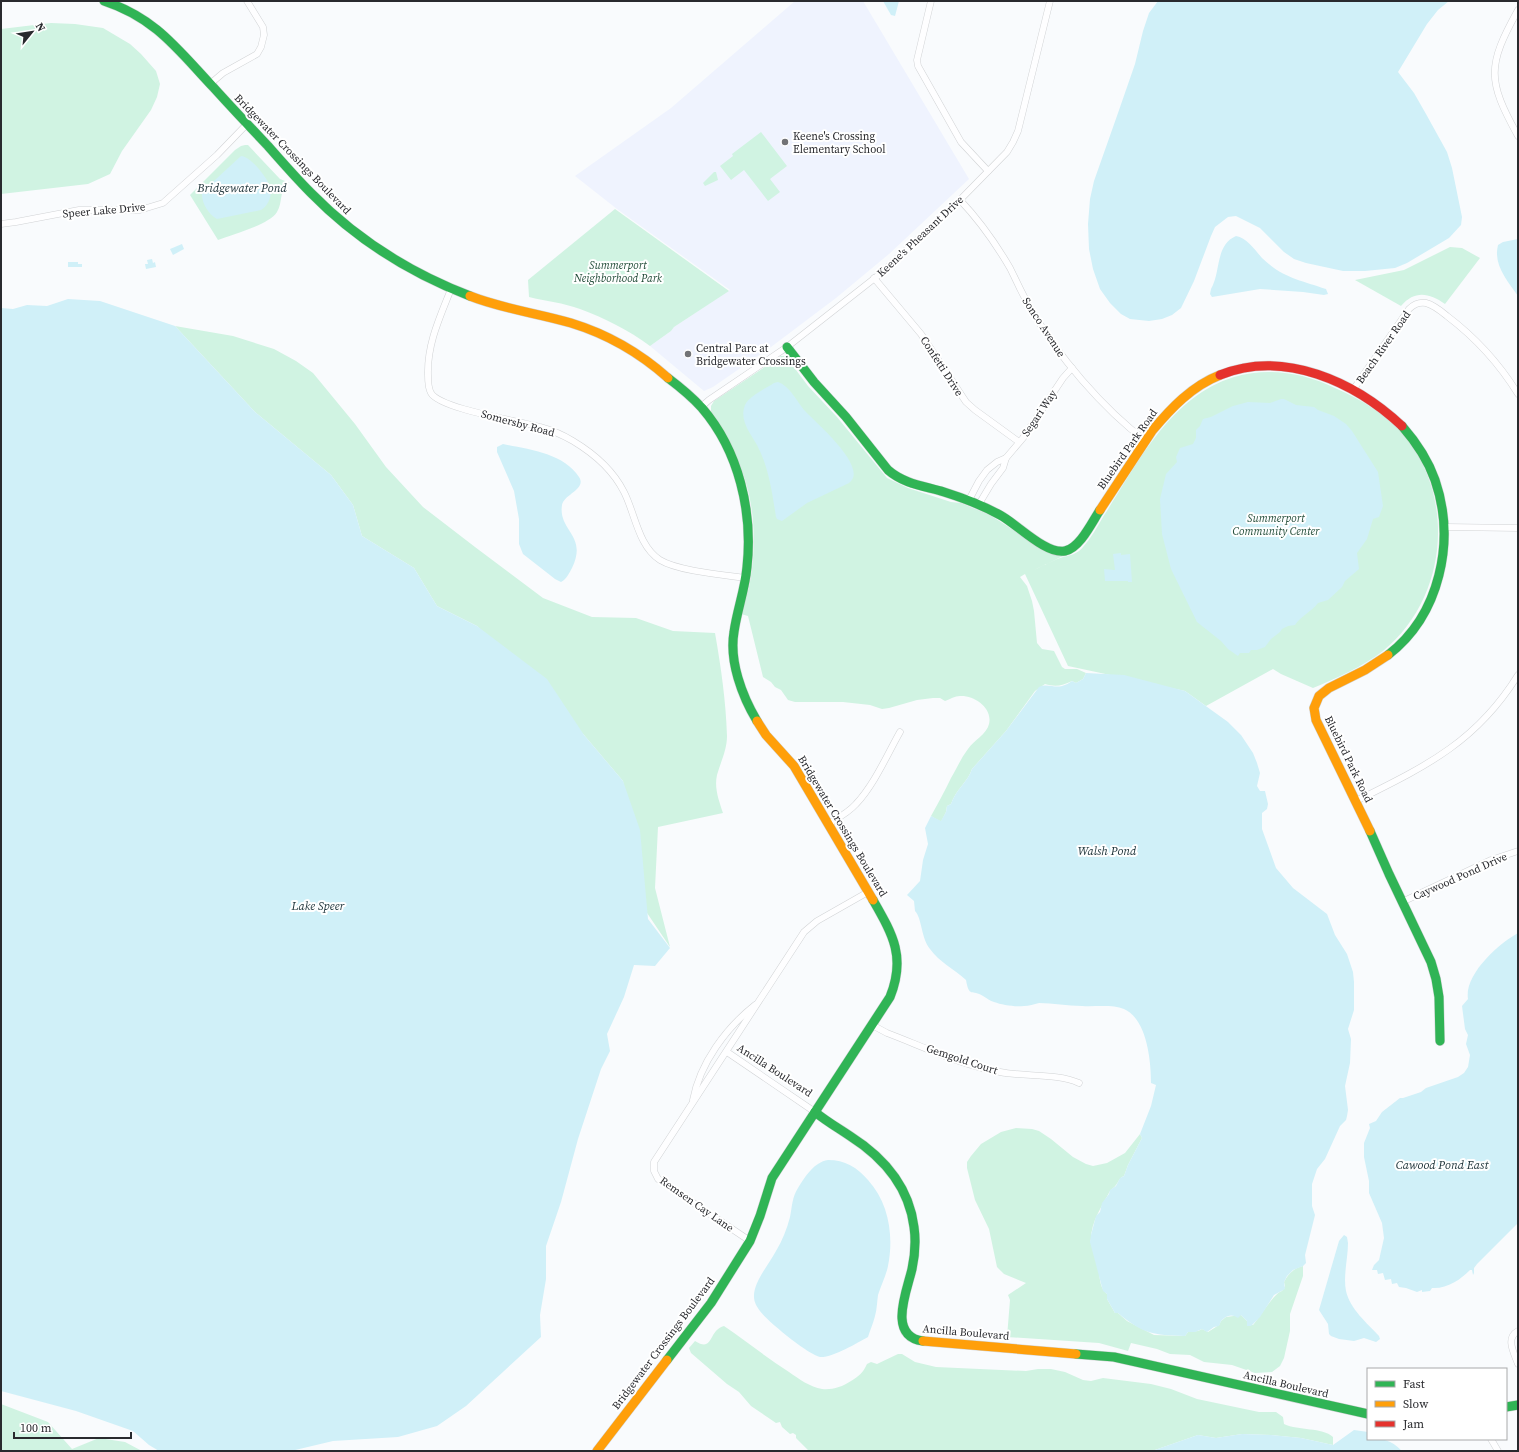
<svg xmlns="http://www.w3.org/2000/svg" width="1519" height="1452" font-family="'Source Serif 4',serif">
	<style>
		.built { fill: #eff3fe }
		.green { fill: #d0f3e2 }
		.water { fill: #d0f0f8 }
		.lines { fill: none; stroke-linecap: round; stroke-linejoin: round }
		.street-casing { stroke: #d1d3d5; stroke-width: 7 }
		.fast-casing { stroke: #d1d3d5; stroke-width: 10 }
		.slow-casing { stroke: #d1d3d5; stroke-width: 10 }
		.jam-casing { stroke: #d1d3d5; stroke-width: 10 }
		.street { stroke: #fefeff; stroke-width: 6 }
		.fast { stroke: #30b455; stroke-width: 9 }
		.slow { stroke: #ff9f0a; stroke-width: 9 }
		.jam { stroke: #e5322d; stroke-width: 9 }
		.poi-dot { fill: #727376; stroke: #fff; stroke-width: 1.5 }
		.labels { text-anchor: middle; stroke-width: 4; stroke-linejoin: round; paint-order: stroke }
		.poi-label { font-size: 11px; fill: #292a2e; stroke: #fff; text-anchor: start }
		.street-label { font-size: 11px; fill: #292a2e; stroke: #fff }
		.park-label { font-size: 11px; font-style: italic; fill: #204b37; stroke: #fff }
		.water-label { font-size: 12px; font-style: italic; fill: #1c3238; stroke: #fff }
	</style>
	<rect width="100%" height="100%" fill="#f9fbfd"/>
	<path class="built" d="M795,1H863L969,179L889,254L836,298L771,347L713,387L704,391L650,346L671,331L674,327L730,290L617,209L575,176L671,108Z"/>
	<g class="green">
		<path d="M51,23L75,24L103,28L130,44L141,54L156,71L160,84L157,97L151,110L122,151L110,174L88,184L1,194V29Z"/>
		<path d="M761,132L787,166L770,179L780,192L768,201L744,170L731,180L720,166L733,156L732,154Z"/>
		<path d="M245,145H248L280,179L290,183H288C279,191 283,202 277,212C269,225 233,234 218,240L190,195L235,150L241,146Z"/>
		<path d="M714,172H716L718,180L705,186L703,183Z"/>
		<path d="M615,209L729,291L674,327L671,331L650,346C629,330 604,318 580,309C564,303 545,301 529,297L528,280Z"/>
		<path d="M1450,247L1462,248L1480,258L1445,304C1429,293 1415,290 1401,306L1355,280L1404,270Z"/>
		<path d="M175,326L233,336L274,349L296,361L313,373L355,424L386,467L423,507L475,547L543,598L592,617L636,618L673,631L715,633C721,667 726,702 727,736C727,750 721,761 717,775C714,788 719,801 723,813L658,827L655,888L670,947L643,907L623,781L584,735L477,626L437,606L414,568L362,536L353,505L331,475L255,412Z"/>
		<path d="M781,356H787L790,358L793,366L808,386L837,417L887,478L908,488L951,502L961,503L990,515L1049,553L1063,556L1034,570C1043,566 1053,560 1063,557C1069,556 1079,553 1083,547C1091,538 1097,527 1103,517C1137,465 1169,397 1234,377C1268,367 1304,373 1335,388C1363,400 1390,417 1409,441C1456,506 1445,600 1383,651C1364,666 1335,679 1313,688L1281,674L1273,669L1206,706L1185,691L1068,666L1025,574L1020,577L1027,586L1032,601L1034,611L1037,643L1042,649L1054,651L1062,667L1065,669H1077L1086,673L1083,679L1076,683L1072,681C1062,686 1055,687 1045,684L1035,691L1006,731L972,769C968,782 956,789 951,804L947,806L946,812L941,822L931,816C938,803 945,791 951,778C957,768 961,758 968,749C974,740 987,734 989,724C993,708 974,695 960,696C955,696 950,699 945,701L940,698H933L917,700L889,708L882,709L870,705L843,702H795L788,700L781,690L775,687L771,682L763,677L748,616L741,614C744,604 748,593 750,582C757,543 755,498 738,462C730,445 720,429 711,413V406L714,401Z"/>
		<path d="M1016,1128L1032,1129L1039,1131L1051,1139L1073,1157L1086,1164L1093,1166L1107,1163L1125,1153L1140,1134L1142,1138L1128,1165L1124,1176C1119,1178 1119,1181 1116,1185C1114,1188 1111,1189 1110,1191C1102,1206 1091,1222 1091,1239C1090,1242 1092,1245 1093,1248C1094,1256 1097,1264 1099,1272C1100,1280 1100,1288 1107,1294V1299L1115,1313H1118L1127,1321L1154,1335L1185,1336L1188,1332L1198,1331L1202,1329L1208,1332L1219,1325L1221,1321L1226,1317L1241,1315L1247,1321V1324L1253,1325C1260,1317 1274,1293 1282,1291L1285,1286L1284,1282C1288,1274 1294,1268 1303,1266V1276L1290,1314V1331L1284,1358L1280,1366L1272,1372L1255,1373L1232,1365L1204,1362L1190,1355L1170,1354L1157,1349L1131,1343L1128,1351L1099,1343L1007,1337L1010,1300L1008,1295L1026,1283L1004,1274L997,1267L989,1229L975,1200L967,1168V1162L971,1156L981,1144L1001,1132Z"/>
		<path d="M724,1326C746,1341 767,1358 789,1372C799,1379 810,1387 822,1389C832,1390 842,1387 851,1381C859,1376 863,1373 867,1364L871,1362L877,1364L898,1354H902L915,1362L936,1367L1026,1371L1038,1369H1051L1065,1372L1083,1380L1091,1381L1103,1378L1151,1384L1171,1389L1197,1399L1259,1412H1276L1283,1417L1284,1424C1299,1431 1322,1427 1333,1437V1445L1301,1438L1271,1435L1242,1434L1216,1438L1198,1435L1152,1451H809L796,1438V1435L793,1433L790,1434L782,1427L780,1422L776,1423L751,1406L739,1392L727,1384L691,1353L689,1348L695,1341C714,1353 708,1330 724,1326Z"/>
		<path d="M1,1404L48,1422L72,1449L99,1438L125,1442L142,1451H1Z"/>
	</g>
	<g class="water">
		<path d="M883,1H899L895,16L891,15Z"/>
		<path d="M1158,1H1449L1438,10L1427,24L1398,72L1414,93L1426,114L1447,152L1452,168L1462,217L1461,225L1449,238L1407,263L1395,268L1365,271H1343L1306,263L1294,259L1284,252L1260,228L1236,216L1228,217L1215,227L1211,236L1194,281L1181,308L1172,315L1162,319L1149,321L1130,319L1121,314L1110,303L1100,289L1093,269L1089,249L1088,224L1090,199L1094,181L1118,113L1135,64L1143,31L1149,13Z"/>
		<path d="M241,156C251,156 271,182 271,191C271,198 267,207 261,210L217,219C208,214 201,202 202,192Z"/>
		<path d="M1236,236C1247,238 1255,250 1262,258C1283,278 1300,280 1326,289L1328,294L1324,295L1303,292L1260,289L1212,297L1210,294L1211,289C1221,272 1215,245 1236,236Z"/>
		<path d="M1518,239V296C1507,280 1493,265 1498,245L1503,242Z"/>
		<path d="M182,244L184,249L173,255L170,249Z"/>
		<path d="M152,259L153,263L155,262L156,267L146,269L145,264H148L147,260Z"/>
		<path d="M68,262H78V264H82V267H68Z"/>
		<path d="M68,299L100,301L175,326L255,412L331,475L353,505L362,536L414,568L437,606L477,626L547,679L584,735L623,781L640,830L648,919L670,948L655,966L634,965L624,997L607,1034L610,1051L601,1069L578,1139L561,1202L546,1246V1279L540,1315L541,1337L466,1406L437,1426L398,1437L333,1441L291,1451H159L149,1445L133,1431L76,1411L1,1391V308L13,309L27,305L47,306Z"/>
		<path d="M778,382C790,386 797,402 805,411C815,422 870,468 849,483L807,503L782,521L777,519L776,517C772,492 769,468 757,445C750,433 739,420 745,405C750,395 765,389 774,383Z"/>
		<path d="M1281,399H1284L1296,405L1314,407L1318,410L1334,416L1346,424L1352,431L1378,472L1383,506L1379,517L1373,519L1367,539L1357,553L1359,569L1345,581L1342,587L1328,600L1318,603C1311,612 1301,616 1295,625L1288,626L1282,629L1280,632L1271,639L1265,647L1257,650H1251L1249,653H1240L1238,656L1228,649L1221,641L1197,622L1171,569L1162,534L1160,499L1166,474L1177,462L1176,457L1180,448L1193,444L1196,438V430L1200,426L1203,419L1211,417L1233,406L1248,402L1270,403Z"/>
		<path d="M503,444C527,449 564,453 579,477C587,489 564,494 562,505C558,531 588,535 572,568C569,573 567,579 561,582L555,579L523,554L519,544V519L514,491L497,452V447Z"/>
		<path d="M1121,553V555L1130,554L1132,582H1128V581H1105L1104,569L1115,570L1113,554Z"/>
		<path d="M1086,673L1124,675L1185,691L1228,722L1241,735L1253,753L1257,763L1260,773L1257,786L1260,791H1265L1268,804L1267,809L1262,813V829L1276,868L1293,888L1327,914L1335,935L1347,954L1353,972L1354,982V1010L1348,1029L1351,1039L1350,1063L1345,1086L1348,1110L1347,1116L1346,1120L1340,1126L1325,1159L1317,1169L1312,1184V1206L1315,1215L1305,1255L1306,1263L1303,1266L1293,1270L1287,1276L1284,1282L1285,1289L1274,1295L1260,1317L1251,1326H1247V1321L1241,1315L1238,1318C1231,1313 1226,1316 1221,1321L1219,1326L1214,1327L1207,1332L1202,1329L1195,1332H1188L1185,1336C1153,1335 1143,1334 1118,1313H1115L1107,1299V1294L1103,1291L1090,1242L1091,1235L1096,1216L1100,1212L1102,1203L1109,1194L1110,1190L1116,1186L1120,1178L1124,1176L1128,1165L1142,1138L1140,1134L1151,1106L1156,1085L1151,1083C1151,1061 1147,1019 1124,1009C1112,1004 1095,1007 1082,1006C1067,1006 1053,1003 1039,1003C1034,1004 1029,1006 1024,1006C1015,1007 1002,1005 994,1002C990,1001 987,998 983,996C972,989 969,998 966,980C954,969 939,962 930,949C921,938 922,918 915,911L914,901L907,895L920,881L923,860L928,844L925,828L931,816L941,821L946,812L947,806L951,804C956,789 968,782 972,769L1006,731L1039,687C1047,683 1054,688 1062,686C1066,685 1069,683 1072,681L1076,683L1083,679Z"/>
		<path d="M1518,933V1223L1477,1264L1474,1268V1273L1473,1275L1472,1270H1470C1460,1280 1447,1289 1432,1288L1430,1291L1422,1292V1290L1417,1292L1406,1288L1399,1287L1397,1283L1392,1284L1391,1279L1385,1280L1383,1273L1378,1274L1377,1270H1372L1374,1265L1379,1260L1384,1238L1382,1223L1369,1193V1181L1364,1157V1143L1370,1128L1369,1124L1376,1121L1382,1112L1400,1098H1403L1421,1092L1426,1088L1458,1077L1464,1073L1468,1067L1470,1055L1466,1044L1468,1035L1465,1029L1462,1006L1468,999C1464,975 1498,944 1518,933Z"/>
		<path d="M828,1160C845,1160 857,1167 868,1180C889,1203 894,1236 888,1266C886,1276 881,1285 878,1295C877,1302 877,1309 875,1316C873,1324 870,1330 868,1337C857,1343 832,1358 820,1357C809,1355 767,1321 760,1311C757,1307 754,1302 754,1297C753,1283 769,1264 776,1251C782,1241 787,1229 790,1217C792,1207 792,1197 798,1188C805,1177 814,1162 828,1160Z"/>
		<path d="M1344,1235L1347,1237L1348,1243C1348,1258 1343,1276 1346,1291C1350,1309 1367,1323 1379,1336L1380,1339L1376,1342L1364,1338L1354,1341L1339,1339L1331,1336L1329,1334L1328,1324L1319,1310L1339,1241Z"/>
		<path d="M1354,1430L1368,1432V1439C1384,1439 1390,1439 1402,1451H1152L1198,1435L1216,1438L1242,1434L1271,1435L1301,1438L1333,1445Z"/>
	</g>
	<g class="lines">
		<g class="street-casing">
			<g id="street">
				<path d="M931,1L917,60L918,66L961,142L988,171"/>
				<path d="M1518,10C1487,66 1487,80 1518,136"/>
				<path d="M210,84L223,73L257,54L261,47L264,35L263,27L247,1"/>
				<path d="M960,200C980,221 996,244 1010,268C1017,282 1023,296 1031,309C1057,355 1103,409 1146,441"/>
				<path d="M1,224L16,222L79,210H140L163,203L217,155L247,124"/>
				<path d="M874,278L921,334L966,402L975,410L1019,442"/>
				<path d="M451,289C440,317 427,344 428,375C428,381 428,388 431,393C440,409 520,421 540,427C551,430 563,435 573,441C593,453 613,470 624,492C635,513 638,546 660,560C678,571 724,575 746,578"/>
				<path d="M1353,390L1409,309C1414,304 1420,302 1426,303C1434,305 1441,311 1447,316C1476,338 1499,363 1518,394"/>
				<path d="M701,407L709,400L787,347L880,274L953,207L1007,152L1013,142L1018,131L1050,1"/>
				<path d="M969,500L979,481L987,470L997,462L1006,458L1023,438L1063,378L1072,368"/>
				<path d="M979,504L991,484L1003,468L1006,458"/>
				<path d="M1446,527L1518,528"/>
				<path d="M1356,801C1424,767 1476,743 1518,675"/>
				<path d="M828,824C838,818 848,813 856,804C874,785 887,755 900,732"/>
				<path d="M1402,902L1491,860L1518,851"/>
				<path d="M872,1025L887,1033C924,1047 961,1065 1000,1072C1024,1077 1057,1073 1079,1083"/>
				<path d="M727,1052L815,1112"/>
				<path d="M693,1100C700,1063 726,1028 755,1005"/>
				<path d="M750,1241L658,1179L654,1171V1162L804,932L817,921L868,892"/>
				<path d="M1518,1331C1505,1338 1514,1353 1518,1364"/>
				<path d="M1491,1439L1498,1451"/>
			</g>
		</g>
		<g class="fast-casing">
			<g id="fast">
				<path d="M104,1C156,18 178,50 214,88C232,108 250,127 268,146C282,162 296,178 311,193C356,239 410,273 470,296"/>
				<path d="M787,347L814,382L846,417L888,470C904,484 924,486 944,492C963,498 982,505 1000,515C1017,524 1046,555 1065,551C1080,548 1092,522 1100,510"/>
				<path d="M668,378C680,387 692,397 702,408C739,451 753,512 747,567C745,590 737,610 734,632C729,661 742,696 757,721"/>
				<path d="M1388,655C1440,615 1456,541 1435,480C1428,460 1416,442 1402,426"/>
				<path d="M1370,831L1389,874L1431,962L1436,979L1439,997L1440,1041"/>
				<path d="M815,1112C826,1121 838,1128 850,1136C883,1157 909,1187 914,1227C916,1241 915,1255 912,1269C907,1291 887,1336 923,1341"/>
				<path d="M1076,1354L1114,1357L1368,1414"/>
				<path d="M667,1360L711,1303L750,1241L760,1216L772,1178L890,997C906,957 893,935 873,900"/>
				<path d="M1506,1407L1518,1405"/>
			</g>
		</g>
		<g class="slow-casing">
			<g id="slow">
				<path d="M470,296C503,309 537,313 571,323C607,334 640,353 668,378"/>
				<path d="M1100,510L1152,431C1171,408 1192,386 1220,375"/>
				<path d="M757,721L766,735L794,766L873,900"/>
				<path d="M1370,831L1316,720L1314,708L1319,696L1329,688L1365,670L1388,655"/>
				<path d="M923,1341L1076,1354"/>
				<path d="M597,1451L667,1360"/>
			</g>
		</g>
		<g class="jam-casing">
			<path id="jam" d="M1220,375C1284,349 1355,382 1402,426"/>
		</g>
		<use href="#street" class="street"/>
		<use href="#fast" class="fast"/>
		<use href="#slow" class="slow"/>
		<use href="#jam" class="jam"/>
	</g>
	<g class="poi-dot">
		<circle cx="785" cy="142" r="4"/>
		<circle cx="688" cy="354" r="4"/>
	</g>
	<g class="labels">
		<g class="poi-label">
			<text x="793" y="140">Keene's Crossing<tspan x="793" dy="13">Elementary School</tspan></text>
			<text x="696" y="352">Central Parc at<tspan x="696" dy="13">Bridgewater Crossings</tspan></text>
		</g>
		<g class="street-label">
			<text transform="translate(293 154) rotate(46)" y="4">Bridgewater Crossings Boulevard</text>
			<text transform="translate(104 210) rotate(-5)" y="4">Speer Lake Drive</text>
			<text transform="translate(920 236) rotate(-43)" y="4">Keene's Pheasant Drive</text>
			<text transform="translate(1044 327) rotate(57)" y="4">Sonco Avenue</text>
			<text transform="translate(1383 347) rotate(-55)" y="4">Beach River Road</text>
			<text transform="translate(942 366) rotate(57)" y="4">Confetti Drive</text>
			<text transform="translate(1039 413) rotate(-56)" y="4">Segari Way</text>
			<text transform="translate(518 423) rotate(15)" y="4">Somersby Road</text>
			<text transform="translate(1127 449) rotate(-55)" y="4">Bluebird Park Road</text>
			<text transform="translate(1349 759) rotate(64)" y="4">Bluebird Park Road</text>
			<text transform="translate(843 826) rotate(59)" y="4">Bridgewater Crossings Boulevard</text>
			<text transform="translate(1460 876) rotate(-24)" y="4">Caywood Pond Drive</text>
			<text transform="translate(962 1059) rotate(18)" y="4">Gemgold Court</text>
			<text transform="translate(775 1070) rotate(33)" y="4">Ancilla Boulevard</text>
			<text transform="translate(697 1204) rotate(35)" y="4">Remsen Cay Lane</text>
			<text transform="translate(966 1332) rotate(5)" y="4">Ancilla Boulevard</text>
			<text transform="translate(663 1343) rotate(-53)" y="4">Bridgewater Crossings Boulevard</text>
			<text transform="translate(1286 1384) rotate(13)" y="4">Ancilla Boulevard</text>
		</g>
		<g class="park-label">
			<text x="618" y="269">Summerport<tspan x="618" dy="13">Neighborhood Park</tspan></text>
			<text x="1276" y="522">Summerport<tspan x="1276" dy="13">Community Center</tspan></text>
		</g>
		<g class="water-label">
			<text x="242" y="192">Bridgewater Pond</text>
			<text x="1107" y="855">Walsh Pond</text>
			<text x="318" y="910">Lake Speer</text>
			<text x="1442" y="1169">Cawood Pond East</text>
		</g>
	</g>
	<rect width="1519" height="1452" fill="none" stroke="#292a2e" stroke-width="4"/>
	<rect x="1367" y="1368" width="140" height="72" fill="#ffffff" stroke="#a9aaab"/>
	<rect x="1375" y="1381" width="20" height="6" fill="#30b455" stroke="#a9aaab"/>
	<text x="1403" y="1388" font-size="12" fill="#292a2e">Fast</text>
	<rect x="1375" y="1401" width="20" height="6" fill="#ff9f0a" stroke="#a9aaab"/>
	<text x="1403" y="1408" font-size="12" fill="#292a2e">Slow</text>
	<rect x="1375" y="1421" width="20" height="6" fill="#e5322d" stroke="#a9aaab"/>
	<text x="1403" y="1428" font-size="12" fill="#292a2e">Jam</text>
	<g transform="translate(32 32) rotate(60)" stroke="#ffffff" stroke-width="3" paint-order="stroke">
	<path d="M0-3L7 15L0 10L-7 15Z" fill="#292a2e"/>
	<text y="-6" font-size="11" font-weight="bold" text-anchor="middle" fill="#292a2e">N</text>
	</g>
	<path d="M14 1432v6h117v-6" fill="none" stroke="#292a2e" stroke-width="2"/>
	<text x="20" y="1432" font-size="12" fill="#292a2e" stroke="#ffffff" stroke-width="3" paint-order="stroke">100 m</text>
</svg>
